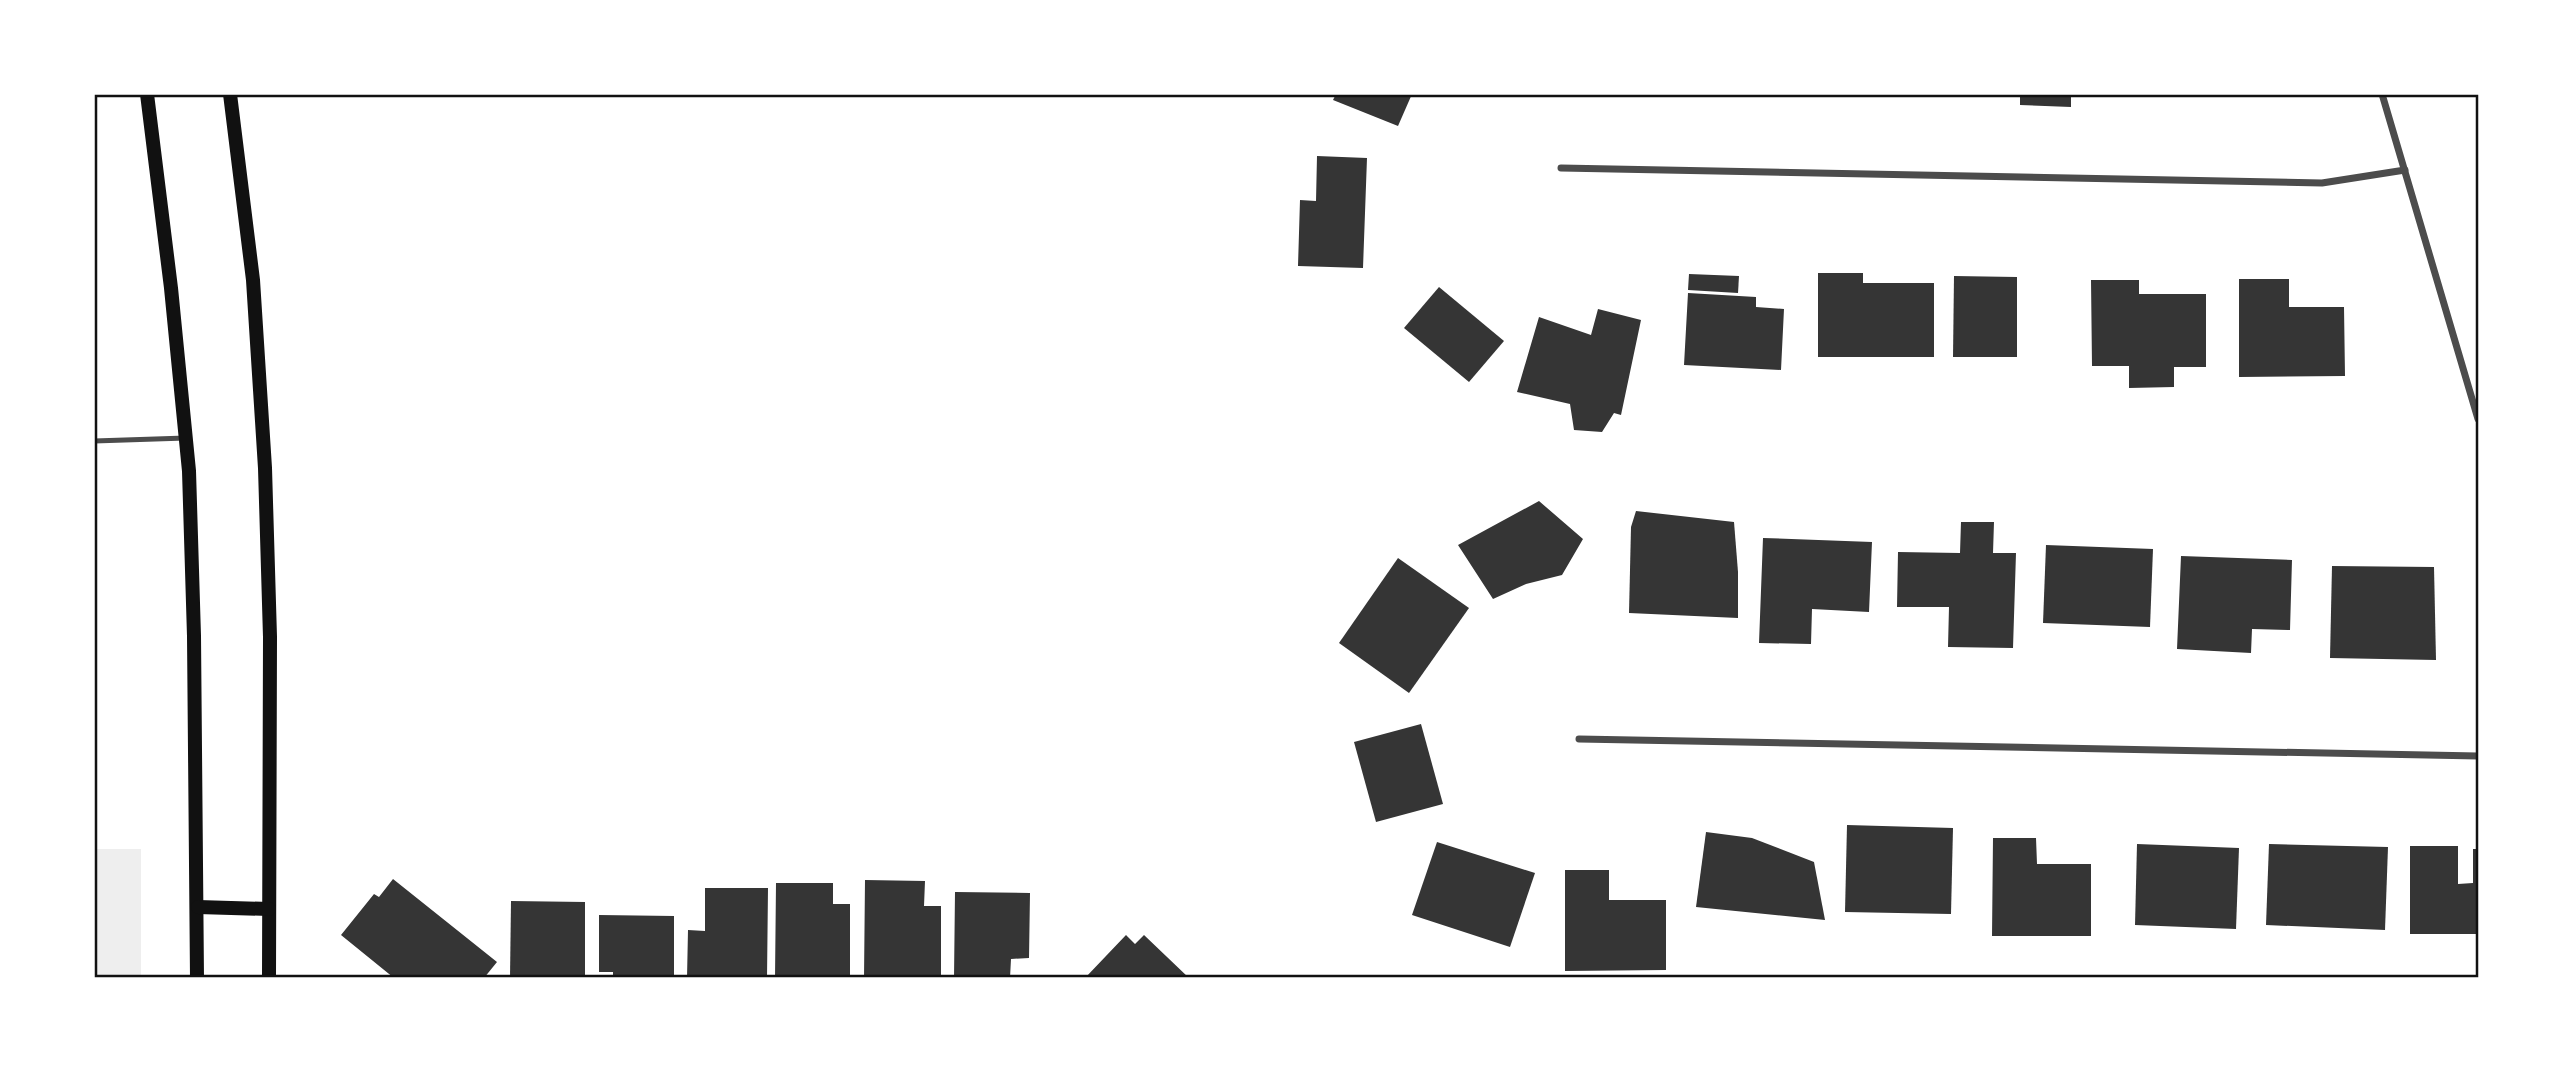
<svg xmlns="http://www.w3.org/2000/svg" width="2573" height="1072" font-family="Ubuntu,sans-serif">
	<style>
		.green { fill: #eee }
		.building { fill: #353535 }
		.lines { fill: none; stroke-linecap: round; stroke-linejoin: round }
		.service { stroke: #4c4c4c; stroke-width: 5 }
		.minor { stroke: #4c4c4c; stroke-width: 7 }
		.secondary { stroke: #111; stroke-width: 14 }
		.neatline { fill: none; stroke: #111; stroke-width: 2.5 }
	</style>
	<rect width="100%" height="100%" fill="#fff"/>
	<rect class="green" x="95" y="849" width="46" height="128"/>
	<g class="building">
		<path d="M1336,94H1412L1398,126L1333,100Z"/>
		<path d="M2020,94H2071V107L2020,105Z"/>
		<path d="M1317,156L1367,158L1363,268L1298,266L1300,200L1316,201Z"/>
		<path d="M1818,273H1863V283H1934V357H1818Z"/>
		<path d="M1689,274L1739,276L1738,293L1688,290Z"/>
		<path d="M1954,276L2017,277V357H1953Z"/>
		<path d="M2239,279H2289V307H2344L2345,376L2239,377Z"/>
		<path d="M2091,280H2139V294H2206V367H2174V387L2129,388V366H2092Z"/>
		<path d="M1439,287L1504,341L1469,382L1404,328Z"/>
		<path d="M1688,293L1756,297V307L1784,309L1781,370L1684,365Z"/>
		<path d="M1598,309L1641,320L1621,415L1614,413L1602,432L1574,430L1570,404L1517,392L1539,317L1591,335Z"/>
		<path d="M1539,501L1583,539L1562,575L1526,584L1493,599L1458,545Z"/>
		<path d="M1636,511L1734,522L1738,572V618L1629,613L1631,527Z"/>
		<path d="M1961,522H1994L1993,553H2016L2013,648L1948,647L1949,607H1897L1898,552L1960,553Z"/>
		<path d="M1763,538L1872,542L1869,612L1812,609L1811,644L1759,643Z"/>
		<path d="M2046,545L2153,549L2150,627L2043,623Z"/>
		<path d="M2181,556L2292,560L2290,630L2252,629L2251,653L2177,649Z"/>
		<path d="M1398,558L1469,608L1409,693L1339,643Z"/>
		<path d="M2332,566L2434,567L2436,660L2330,658Z"/>
		<path d="M1421,724L1443,804L1376,822L1354,742Z"/>
		<path d="M1847,825L1953,828L1951,914L1845,912Z"/>
		<path d="M1706,832L1752,838L1814,862L1825,920L1696,907Z"/>
		<path d="M1993,838H2036L2037,864H2091V936H1992Z"/>
		<path d="M1437,842L1535,873L1510,947L1412,915Z"/>
		<path d="M2137,844L2239,848L2236,929L2135,925Z"/>
		<path d="M2269,844L2388,847L2385,930L2266,925Z"/>
		<path d="M2410,846H2458V884L2473,883V849H2478V934H2410Z"/>
		<path d="M1565,870H1609V900H1666V970L1565,971Z"/>
		<path d="M393,879L497,962L484,978H394L341,935L374,894L379,897Z"/>
		<path d="M865,880L925,881L924,906H941V978H864Z"/>
		<path d="M776,883H833V904H850V978H775Z"/>
		<path d="M705,888H768L767,978H687L688,930L705,931Z"/>
		<path d="M955,892L1030,893L1029,958L1011,959L1010,978H954Z"/>
		<path d="M511,901L585,902V978H510Z"/>
		<path d="M599,915L674,916V978H613V972H599Z"/>
		<path d="M1126,935L1135,944L1144,935L1189,978H1085Z"/>
	</g>
	<g class="lines">
		<path class="service" d="M94,441L186,438"/>
		<g class="minor">
			<path d="M2382,94L2478,419"/>
			<path d="M1561,168L2322,183L2405,170"/>
			<path d="M1579,739L2478,756"/>
		</g>
		<g class="secondary">
			<path d="M147,94L171,288L189,471L194,636L197,978"/>
			<path d="M230,94L253,280L265,468L270,637L269,978"/>
			<path d="M198,907L269,909"/>
		</g>
	</g>
	<rect width="2573" height="1072" fill="none" stroke="#ffffff" stroke-width="192"/>
	<rect x="96" y="96" width="2381" height="880" class="neatline"/>
</svg>
